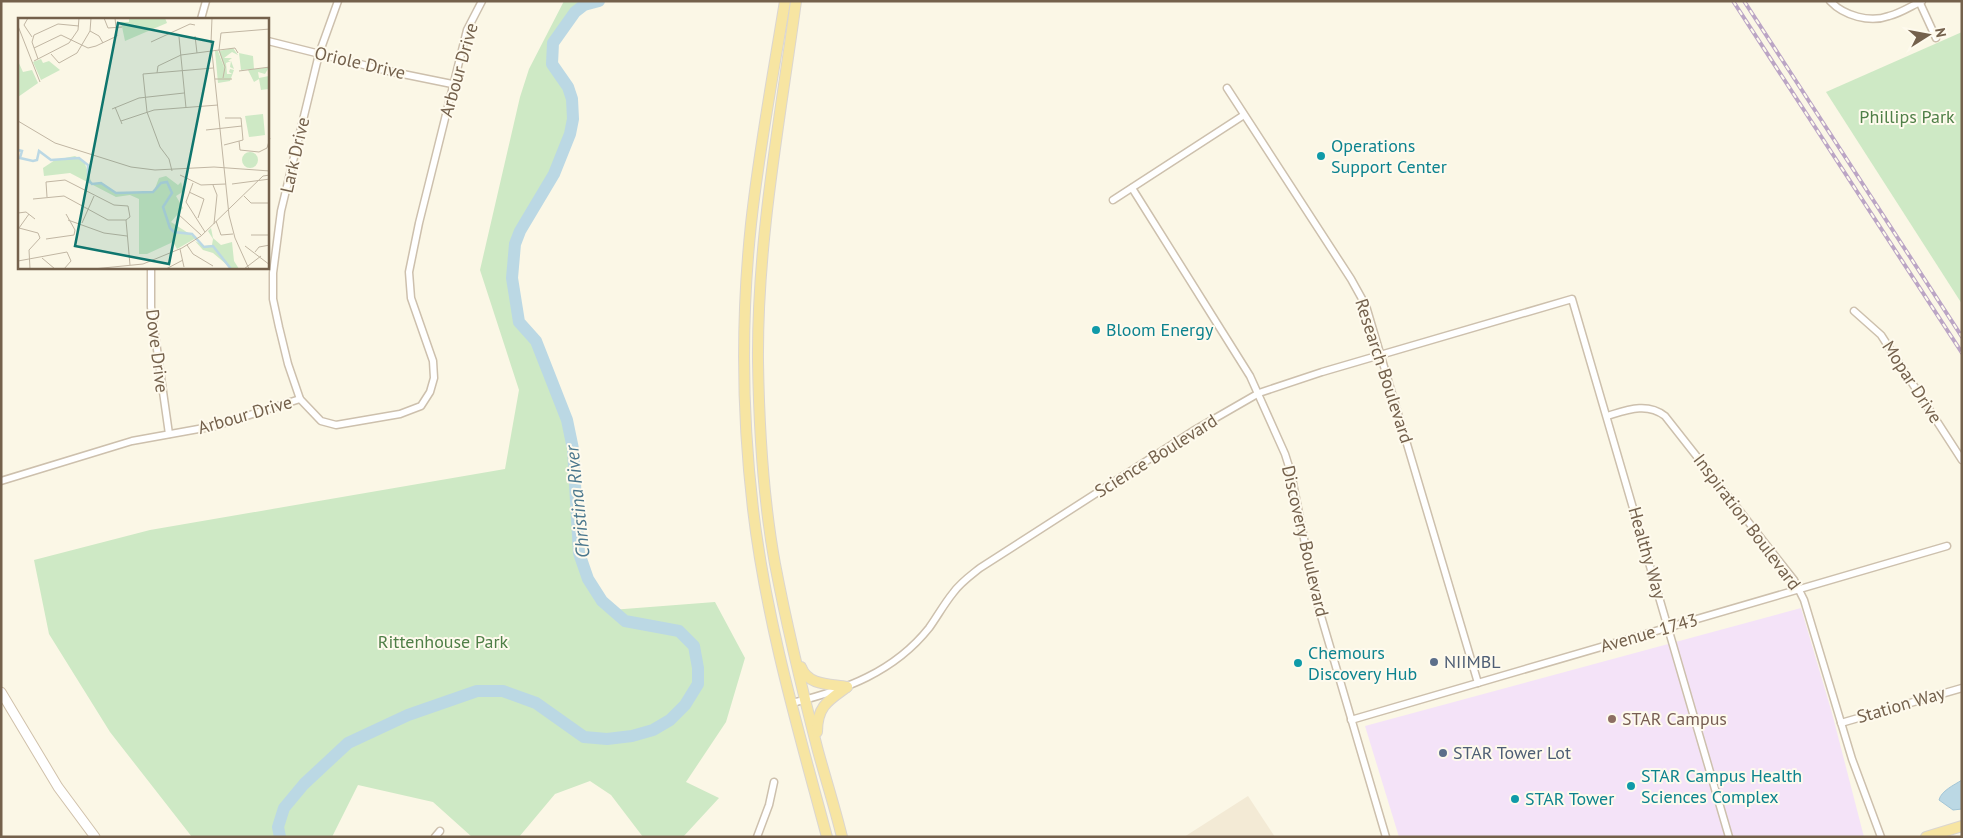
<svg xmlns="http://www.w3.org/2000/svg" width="1963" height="838" font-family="'PT Sans',sans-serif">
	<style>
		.residential { fill: #f3ead5 }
		.education { fill: #f4e3f8 }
		.green { fill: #cee9c5 }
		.water { fill: #bbd8e4; stroke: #a2c5d6 }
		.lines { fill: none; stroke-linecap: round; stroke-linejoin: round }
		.river { stroke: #bbd8e4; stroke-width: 12 }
		.street-casing { stroke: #cdc0ad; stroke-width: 9 }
		.secondary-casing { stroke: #d0c1aa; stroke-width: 11 }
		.primary-casing { stroke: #dbd6d0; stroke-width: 12 }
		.street { stroke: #fff; stroke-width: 6 }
		.secondary { stroke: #fff; stroke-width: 9 }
		.primary { stroke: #f7e5a2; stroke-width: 10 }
		.rail-casing { stroke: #bba5c5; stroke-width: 4 }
		.rail { stroke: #fefaed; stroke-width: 2; stroke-dasharray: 5.5; stroke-linecap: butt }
		.culture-dot { fill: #0f9aa8; stroke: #fefaed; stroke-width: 2 }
		.service-dot { fill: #5c6f8a; stroke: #fefaed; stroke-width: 2 }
		.education-dot { fill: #8d6e63; stroke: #fefaed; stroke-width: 2 }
		.labels { text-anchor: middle; stroke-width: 4; stroke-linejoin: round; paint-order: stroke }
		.street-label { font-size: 18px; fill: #74614c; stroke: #fefaed }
		.park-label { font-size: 18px; fill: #4f7f47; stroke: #fefaed }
		.culture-label { font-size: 18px; fill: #0d838f; stroke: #fefaed; text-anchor: start }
		.service-label { font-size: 18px; fill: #4e5e75; stroke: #fefaed; text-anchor: start }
		.education-label { font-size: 18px; fill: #785e54; stroke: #fefaed; text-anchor: start }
		.water-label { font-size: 19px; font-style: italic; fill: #4a778d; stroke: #fefaed }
		.inset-river { fill: none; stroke: #bbd8e4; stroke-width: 2.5 }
		.inset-road { fill: none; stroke: #c1b6a3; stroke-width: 1 }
		.view { fill: #0f766e; fill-opacity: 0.15; stroke: #0f766e; stroke-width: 2.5 }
		.inset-edge { fill: none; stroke: #74614c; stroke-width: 2.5 }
	</style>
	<rect width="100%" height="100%" fill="#fbf7e6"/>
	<path class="residential" d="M1248,796L1275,837H1184Z"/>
	<path class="education" d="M1801,608L1832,713L1864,837H1399L1365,726Z"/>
	<g class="green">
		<path d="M564,1H599L584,5L575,12L553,43L552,64L568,87L572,99L573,119L570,134L554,174L520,231L515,244L512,268L519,321L536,341L567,420L573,449L579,553L588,579L602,601L611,610L715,602L745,658L726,722L686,782L719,798L683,837H643L611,795L590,781L555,794L519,837H472L433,802L358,785L332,837H192L110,732L49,634L34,560L150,530L505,469L519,390L480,270L520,97L529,69Z"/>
		<path d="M1962,32V304L1826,92Z"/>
	</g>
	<path class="water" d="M1962,780V809L1953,810L1939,800C1941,791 1954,785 1962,780Z"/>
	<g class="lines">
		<path class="river" d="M280,837L278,827L284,808L304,784L348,743L408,715L477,691H503L536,703L584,737L607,739L632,736L653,730L670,720L685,705L698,684V668L694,646L679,631L625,621L602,601L588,579L579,553L573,449L567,420L536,341L519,322L512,278L515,244L520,231L554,174L570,134L573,119L572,99L568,87L552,64L553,43L575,12L584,5L599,1"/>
		<g class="street-casing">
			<g id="street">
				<path d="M338,1L319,54L281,211L273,273V299L279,327L288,364L300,399L321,421L336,425L400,414L421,406L430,392L434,378L433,361L411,298L409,272L419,223L467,30L482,1"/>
				<path d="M1830,1C1844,16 1870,23 1889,16C1901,13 1911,6 1922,1"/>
				<path d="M1919,1L1936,38"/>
				<path d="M201,19L206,1"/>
				<path d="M268,41L388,71L452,84"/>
				<path d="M1227,88L1351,279L1366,306L1478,683"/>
				<path d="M1132,188L1250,376L1285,454L1291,473L1311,574L1321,616L1386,837"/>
				<path d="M1113,200L1244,115"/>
				<path d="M151,268V307L169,434"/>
				<path d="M1854,311L1881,335L1962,460"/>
				<path d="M1607,416C1627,410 1647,402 1665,416L1794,580L1804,600L1852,759L1881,837"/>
				<path d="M1,481L132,441L215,426L300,399"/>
				<path d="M792,703C845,690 894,672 929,628C937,617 944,604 953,593C960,583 970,576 980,568L1193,431L1259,393L1322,372L1572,299L1729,837"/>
				<path d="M1351,720L1947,546"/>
				<path d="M1841,723L1962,688"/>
				<path d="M435,837L440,831"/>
				<path d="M757,837L769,805L774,782"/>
			</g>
		</g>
		<g class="secondary-casing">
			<path id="secondary" d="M1,692L58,787L95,837"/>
		</g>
		<g class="primary-casing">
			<g id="primary">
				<path d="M785,1C773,75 759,150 751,224C741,319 742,415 753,509C766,620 798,729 827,837"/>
				<path d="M796,1C780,120 757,240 758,361C759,428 763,498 775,564C787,627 802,689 818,751C826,780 835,808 842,837"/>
				<path d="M801,667C808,686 831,684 847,687"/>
				<path d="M817,732C817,706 829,700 847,687"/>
				<path d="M1926,837L1962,826"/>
			</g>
		</g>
		<use href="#street" class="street"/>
		<use href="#secondary" class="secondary"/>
		<use href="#primary" class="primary"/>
		<g class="rail-casing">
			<g id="rail">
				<path d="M1733,1L1962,353"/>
				<path d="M1744,1L1962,337"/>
			</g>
		</g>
		<use href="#rail" class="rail"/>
	</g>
	<g class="culture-dot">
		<circle cx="1321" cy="156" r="5"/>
		<circle cx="1096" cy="330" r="5"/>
		<circle cx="1298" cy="663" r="5"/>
		<circle cx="1631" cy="786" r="5"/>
		<circle cx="1515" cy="799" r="5"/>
	</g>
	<g class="service-dot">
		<circle cx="1434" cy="662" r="5"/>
		<circle cx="1443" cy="753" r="5"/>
	</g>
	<circle class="education-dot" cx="1612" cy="719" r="5"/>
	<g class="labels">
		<g class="street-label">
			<text transform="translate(360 63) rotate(13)" y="6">Oriole Drive</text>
			<text transform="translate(459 70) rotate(-74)" y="6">Arbour Drive</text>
			<text transform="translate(295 155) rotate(-77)" y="6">Lark Drive</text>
			<text transform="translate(157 351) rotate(83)" y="6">Dove Drive</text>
			<text transform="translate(1384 371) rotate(72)" y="6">Research Boulevard</text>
			<text transform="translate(1912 382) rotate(57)" y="6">Mopar Drive</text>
			<text transform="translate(245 415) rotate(-16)" y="6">Arbour Drive</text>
			<text transform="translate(1156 456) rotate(-32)" y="6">Science Boulevard</text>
			<text transform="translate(1747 522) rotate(53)" y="6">Inspiration Boulevard</text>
			<text transform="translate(1305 541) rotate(77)" y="6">Discovery Boulevard</text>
			<text transform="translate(1647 553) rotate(74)" y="6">Healthy Way</text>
			<text transform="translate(1649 633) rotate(-16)" y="6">Avenue 1743</text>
			<text transform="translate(1901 705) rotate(-16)" y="6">Station Way</text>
		</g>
		<g class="park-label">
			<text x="1907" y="123">Phillips Park</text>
			<text x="443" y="648">Rittenhouse Park</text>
		</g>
		<g class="culture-label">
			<text x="1331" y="152">Operations<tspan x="1331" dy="21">Support Center</tspan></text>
			<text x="1106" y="336">Bloom Energy</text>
			<text x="1308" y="659">Chemours<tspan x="1308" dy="21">Discovery Hub</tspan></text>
			<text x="1641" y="782">STAR Campus Health<tspan x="1641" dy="21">Sciences Complex</tspan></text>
			<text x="1525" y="805">STAR Tower</text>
		</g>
		<g class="service-label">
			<text x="1444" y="668">NIIMBL</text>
			<text x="1453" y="759">STAR Tower Lot</text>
		</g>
		<g class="education-label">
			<text x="1622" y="725">STAR Campus</text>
		</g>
		<g class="water-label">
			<text transform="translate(577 502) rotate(-96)" y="7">Christina River</text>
		</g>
	</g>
	<g transform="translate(18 18)">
		<rect width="251" height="251" fill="#fbf7e6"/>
		<path d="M111,0H147L149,5L107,23L103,4H111ZM215,30L220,37L214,34L206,40H214L210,43H213L216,51L212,49L213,43L208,45L209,56H214L211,54L212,51L216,52L212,63L200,65L197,33H200L207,52L201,33ZM221,35L235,38L236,51L223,52ZM23,41L25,45L31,43L42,52L23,62L15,44ZM0,43L5,54L14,52L20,65L0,79ZM251,49L247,56L240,54L241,60L251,58V71L243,72L241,61L236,64L230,52ZM245,96L247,117L231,119L227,98ZM224 142a8 8 0 1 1 16 0a8 8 0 1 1-16 0ZM57,138L66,143L74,166L83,165L99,176L136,173L141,160L148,158L160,167L163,164L166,173L158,178L165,190L153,204L178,220L159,231L155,224L129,236H121V181L112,177L98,179L52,155L26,158L25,150L37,142ZM193,210L195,220L203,227L214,224L216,243L221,251H214L195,235L185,232L177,223L186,228L194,227L195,221L190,213Z" fill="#cee9c5"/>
		<path class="inset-river" d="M0,132L4,133L2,140L15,143L19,142L21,133L33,142L61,140L70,147V162L74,166L83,165L98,175L135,174L143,165L149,164L154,175L145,189L152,210L156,214L174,216L186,229L195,228L213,251"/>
		<path class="inset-road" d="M10,0L6,7L14,19M86,0L90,10L104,9M194,0L193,25L211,197L217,220L231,251M0,8L22,64M72,13L81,18L85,25M177,18L179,35M161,19L168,90M133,24L172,6L177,7M16,30L43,17L70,30L78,28L99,18L97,0M33,36L41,45L59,35L72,13L73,0M20,41L14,24L16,17L40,6L61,8M16,43L51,25L60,12L61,0M221,53L252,49M139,55L140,48L163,37L201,32L203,15L252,11M205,60L207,49L201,32L217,30L220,35M197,61H214M97,89L104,106M94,91L121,80L166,75M0,103L37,125L113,149L137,152L196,149L252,153M103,103L136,92L200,87M188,112L224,108M221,123L222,132L241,134L249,130L252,120M206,127L225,122L223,100H207M154,153L151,141L142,129L129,94L125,56L195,50M162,157L183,167L208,166M175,165L168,184L187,214M214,166L252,161M195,167L199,177L196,206M171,174L186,181L180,200M226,178L233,185H252M29,179L28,164L47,162L96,187L110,188L112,199L108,202L112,247M15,181L46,178L90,202H108M0,195L8,194L17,201M11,196L1,210L20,215L22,220L11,232L12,251M160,196L183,217M50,202L86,215L109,218M198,203L203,217L215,216M64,205L76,178M233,217H252M28,221L56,217L57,212L48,196M169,227L175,236L195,248M227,228L252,247M162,231L166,249M237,234L241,229L252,227M24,240L37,251M0,243L49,234L53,243L46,251M75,251L125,246L164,230L183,218L245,158L252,157M148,251L165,242M226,251L243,238"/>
		<path class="view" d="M100,5L195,24L151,246L57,228Z"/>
		<rect width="251" height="251" class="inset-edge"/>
	</g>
	<rect width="1963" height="838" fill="none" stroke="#74614c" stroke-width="5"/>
	<g transform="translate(1928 35) rotate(79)" stroke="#fefaed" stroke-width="4" paint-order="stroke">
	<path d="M0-4L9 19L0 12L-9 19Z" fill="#74614c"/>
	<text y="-8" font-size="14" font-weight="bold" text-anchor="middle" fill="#74614c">N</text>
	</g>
</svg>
